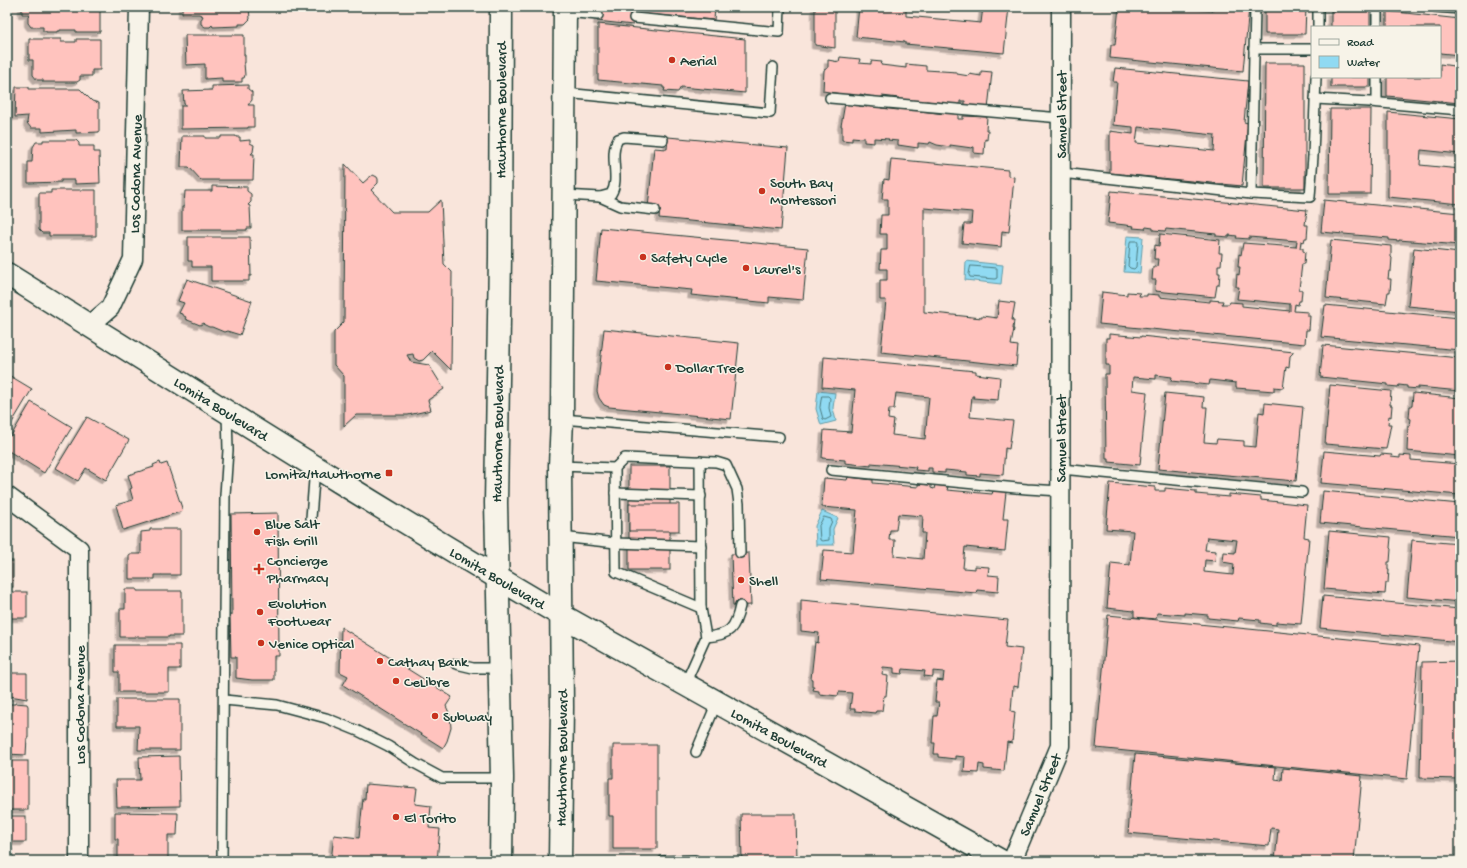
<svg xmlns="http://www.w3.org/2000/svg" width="1467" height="868" font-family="'Gochi Hand',sans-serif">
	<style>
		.water { fill: #90daf2; stroke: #639ba6 }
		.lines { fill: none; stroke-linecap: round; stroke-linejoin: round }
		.shore { stroke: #4c7c80; stroke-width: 1 }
		.building { fill: #ffc3be; stroke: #1f3d34; fill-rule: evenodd; filter: url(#shadow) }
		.service-casing { stroke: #1f3d34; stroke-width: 12 }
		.minor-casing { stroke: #1f3d34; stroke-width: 21 }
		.secondary-casing { stroke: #1f3d34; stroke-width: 25 }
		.primary-casing { stroke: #1f3d34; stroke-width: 25 }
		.service { stroke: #f7f3e8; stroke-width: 9 }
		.minor { stroke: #f7f3e8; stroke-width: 18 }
		.secondary { stroke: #f7f3e8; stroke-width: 22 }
		.primary { stroke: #f7f3e8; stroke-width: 22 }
		.poi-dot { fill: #c8321e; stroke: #f7f3e8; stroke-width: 1.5 }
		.labels { text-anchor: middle; stroke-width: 3; stroke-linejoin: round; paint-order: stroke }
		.poi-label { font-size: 15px; fill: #1f3d34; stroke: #f7f3e8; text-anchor: start }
		.street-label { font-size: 15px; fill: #1f3d34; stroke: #f7f3e8 }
	</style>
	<defs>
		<filter id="shadow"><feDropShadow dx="-3.5" dy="3.5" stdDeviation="0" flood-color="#0004"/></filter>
	</defs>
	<rect width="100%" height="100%" fill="#f9e5db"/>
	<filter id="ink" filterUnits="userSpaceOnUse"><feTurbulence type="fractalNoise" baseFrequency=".025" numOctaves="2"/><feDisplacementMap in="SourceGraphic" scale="8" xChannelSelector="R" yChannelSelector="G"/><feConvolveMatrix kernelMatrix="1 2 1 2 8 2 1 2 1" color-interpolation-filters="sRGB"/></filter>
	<g filter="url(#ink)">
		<g class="water">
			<path d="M1127,236L1143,237L1140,273L1124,272Z"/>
			<path d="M966,261L1003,265L1001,284L965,280Z"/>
			<path d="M818,391L835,393L833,408L836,421L821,425L816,409Z"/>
			<path d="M822,511L838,518L833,529L834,545H816L815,526Z"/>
		</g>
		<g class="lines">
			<g class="shore">
				<path d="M1132,241H1137L1138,243L1136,267L1134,269L1130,268L1128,266L1130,242Z"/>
				<path d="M971,266L997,268V278L995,279L970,277L969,275Z"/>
				<path d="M822,396H828L830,398L829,408L831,417L825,420L823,419L820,408Z"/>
				<path d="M824,517L831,519L832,521L829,528V540L822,541L820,540L819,526Z"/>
			</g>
		</g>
		<g class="building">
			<path d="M22,7H100V32H76V30H60V31H57V32H46V31H43V27H31L28,23V16L30,14H22Z"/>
			<path d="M182,7H249L250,19L245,24H239V26L213,27L212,25L210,27H205L201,24V20L203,16L199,14H182Z"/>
			<path d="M599,7H720V9L715,8L714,20L635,13L633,25L597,21Z"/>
			<path d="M815,7H835V48L815,45Z"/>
			<path d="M859,7H906V16L981,23L983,7H1009L1004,53L905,44V42L856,37Z"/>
			<path d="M1119,7H1173L1213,11V7H1249L1243,71L1110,58L1111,45H1115Z"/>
			<path d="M1265,7H1306L1305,34H1265Z"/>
			<rect x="1331" y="11" width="39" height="16"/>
			<path d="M1387,11L1460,19V55L1440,53V27H1387Z"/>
			<path d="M598,24L745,39V93L681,87L678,92L664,91L665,88H663V86L598,80Z"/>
			<path d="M7,31H8L9,100H7Z"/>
			<path d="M185,35H244V55H245V63H244L245,75L244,78H242V82H222V78L205,79V64L186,65Z"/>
			<path d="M29,39H61V42H76V39H100V70H92V76H80V80L77,82H43V80H37L33,75V60H29Z"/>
			<path d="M840,57L860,59L859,63L871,64V61L882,62L881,65L906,68V64L926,66V70L957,72V74L969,76V74L981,76V71L992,72L988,109L965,105V101H960V106L945,105V103L926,101V103L899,100V98L882,96V99L860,94V97L823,91L824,70L828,68V60L839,62Z"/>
			<path d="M1265,63H1305V188H1264Z"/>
			<path d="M1440,64L1460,67V103L1387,96V77H1440Z"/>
			<path d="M1115,68L1248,81L1244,122L1248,123L1242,186L1110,173V131L1133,134V127L1113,125L1117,82H1113ZM1138,127L1215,135L1214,151L1136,143Z"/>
			<rect x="1331" y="77" width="39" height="10"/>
			<path d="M248,85V89L252,92V100L248,105H254V127H248V128L181,129V106H185V104H184L183,91L212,90V86Z"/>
			<path d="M16,87H29V89H80L92,101L99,103V132L76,133V130L42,132V128H31L27,123L28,116L15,117Z"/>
			<path d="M845,103L859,105V106L867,107V105L881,106V108L898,110V108L944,114L945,113L958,114V119H963V116L987,117L986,130H988L987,140L985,139L984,154L974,153V147H973L972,148L950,145V147L937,145L930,142L929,144L918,143V148L898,145V141L888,140L889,139L874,138V143L864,142V137L863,138L852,137V141L842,140V126H841Z"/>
			<path d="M1330,109H1371L1370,194H1329Z"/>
			<path d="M1388,112L1460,119V154L1421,150L1420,165L1460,169V204L1388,197Z"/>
			<rect x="7" y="115" width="3" height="74"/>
			<path d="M182,136H205V138H221V136H236V137H240V141L250,140V143L254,145L253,152L251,154H254L253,180H201L189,167H181Z"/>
			<path d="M668,137L788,148L781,230L659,218L660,209L648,208L654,148L667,149Z"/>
			<path d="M43,140H76L79,143V146H94V152H99L100,183L75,184V180H61V182L28,183V162H32L33,147L36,142H43Z"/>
			<path d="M891,159L1008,170V176L1014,177L1009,232L1002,231L1001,247L962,243L964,224H971L972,212L924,208V312L982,318V316L997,318L999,301L1015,303L1012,320H1014L1013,329H1014L1011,345L1018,346L1016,366L881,352L886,300H880V280H887V269H880L881,250H887V234H880L881,215H888V199H882L884,179L889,180Z"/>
			<path d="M345,164L363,183L371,176L373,175L377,177L378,179V183L371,190L392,212H428L441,200L444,264L452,272L451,370L432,351L423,360L419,361L414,358L413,354L407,355L411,362L429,365L444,389L428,400L431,410L408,415H356L344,426V376L334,365V332L344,322Z"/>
			<path d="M212,186L247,187V191L251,194V202L248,205L250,206L251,228H247V230H182V207H184L185,191H212Z"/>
			<path d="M51,190H96V236H49V233H42L39,230V193H51Z"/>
			<path d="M1111,191L1307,210L1305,225H1308L1307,238H1305L1304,242L1301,241L1300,248H1303V251L1305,252L1304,264H1302L1299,289L1302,290L1301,301H1299L1298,305L1295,304L1294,311L1308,312V316H1310L1309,330H1306L1305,344L1099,324L1102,292L1127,295V292L1140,293L1139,296H1147V294L1159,295V297L1210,302V300L1223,301L1222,304H1229L1230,302L1242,303V306L1290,311V304L1237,299L1239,287H1236L1237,274L1239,275L1240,267H1238L1239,254L1241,255L1243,243L1296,247L1297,241L1249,237V239L1236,238L1237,236L1229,235V237L1216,236V234L1166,229L1165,231L1153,230V228L1146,227L1145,229L1133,228L1134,226L1108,223Z"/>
			<path d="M1324,200L1460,213V245L1399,240V241L1389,240V238L1321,232Z"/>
			<path d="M601,228L808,248L803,300L769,297V303L691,295L692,290L596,281Z"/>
			<path d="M1160,234L1220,240L1219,253H1222L1221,265H1218V273H1220L1219,285H1217L1215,297L1155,291L1156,280H1152L1153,267H1157L1158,259H1154L1155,245L1159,246Z"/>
			<path d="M188,237H250L251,276H249V281H211V267H192V261H188Z"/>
			<path d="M1331,240L1391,246V257L1392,258L1391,271H1389L1388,279H1391L1390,292H1388L1386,304L1326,298Z"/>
			<path d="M1414,248L1460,253V311L1408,306Z"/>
			<path d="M187,279L252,301L240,335L227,331L224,332L212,327H209L203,324L204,323L200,325L185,319L186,317L182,315V314L179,313L184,303L178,301Z"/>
			<path d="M1325,305L1460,318V350L1321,337Z"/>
			<path d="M604,329L739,343L731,419L609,407L604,405L599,398L597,391Z"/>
			<path d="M1109,334L1141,337V336L1294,352L1290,356L1289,368L1286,367L1283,388L1274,387V391L1236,388V383L1210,380L1209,385L1171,381L1172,377L1156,375V379L1133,377L1132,390L1147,392L1140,465L1109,462V459H1106L1105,374H1109V365H1106V338H1109Z"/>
			<path d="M1323,345L1460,358V391L1418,387V389L1407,388V386L1399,385L1398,387L1388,386V384L1320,377Z"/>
			<path d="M824,357L976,371V374L1000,377L998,400L973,398L974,396H972L970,417L1013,421L1009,449L1005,448L1003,475L980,473V476L967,475V472L945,470V473L932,472V468H928V471L915,470L916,467L871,463V466L845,463V460L822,458L824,430L851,432L855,390L822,387ZM896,393L929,397L925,439L892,435L894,420L888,419L889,409H894Z"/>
			<path d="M7,374L32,389L7,431Z"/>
			<path d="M1330,385L1391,391L1390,405H1392L1391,417L1389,416L1388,424H1391L1386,449L1325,444Z"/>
			<path d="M1165,393L1204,397L1203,407H1207L1204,442L1216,443L1217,439L1244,441V446L1256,447L1259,412L1264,413L1265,403L1303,407L1296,481L1158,469Z"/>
			<path d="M1413,393L1460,398V456L1407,451L1408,426H1410L1411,419L1409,418L1410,406H1412Z"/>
			<path d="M31,402L72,427L44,473L7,450V439L9,435L11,436Z"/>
			<path d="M87,417L129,440L106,480L86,468L78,481L56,468Z"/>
			<path d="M1324,451L1380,456L1381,454L1392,455L1391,457L1400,458V455L1411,456V460L1460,464V495L1321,483Z"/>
			<path d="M160,462L161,465L167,463L183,511L123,530L116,505L133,500L130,489L132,488L128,475L154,467L153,465Z"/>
			<rect x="629" y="466" width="41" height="104"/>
			<path d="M848,477L873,480V483L918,487V484L931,485V488L934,489L935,485L948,487L947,490L992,494L993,491L1006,492L1003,519H1008L1005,551L965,547L963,568L975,569V566L989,567L988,575L999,576L998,592L977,590L976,593L821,579L824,550L853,552L857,510L822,507L824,478L847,480ZM898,514L923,516L922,533H925L923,559L894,556L895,540H889L890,530H896Z"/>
			<path d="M1110,483L1155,487V491H1165V488L1196,491V494L1229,497V494L1261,497V500L1307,505L1304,537L1309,538L1301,624L1276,622V625L1260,623V620L1239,618L1238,621L1208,618V615L1185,613V615L1157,613L1156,619L1134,617V611L1107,608L1111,563L1130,565L1133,531L1106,529ZM1207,537L1237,540L1235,553L1224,552L1223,562L1234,564L1233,575L1204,572L1205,560L1215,561L1216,551L1205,550Z"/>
			<path d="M1323,491L1460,504V536L1320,523Z"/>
			<rect x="629" y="504" width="50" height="27"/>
			<path d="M278,513L279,656H274V680H252L236,678V657H231L230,615H232L231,514Z"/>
			<path d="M150,529H180V575H155V579H129V554H141V532L150,531Z"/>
			<path d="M1329,531L1391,537L1390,548L1391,549L1390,562H1388V570H1389L1388,583H1386L1385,594L1324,589Z"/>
			<path d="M1412,540L1460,544V602L1407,597Z"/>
			<path d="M749,553L751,605L733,606L731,554Z"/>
			<rect x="7" y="561" width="6" height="26"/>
			<path d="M125,589H137V591H182V636H169V637H120V609H125Z"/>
			<rect x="7" y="592" width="20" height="26"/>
			<path d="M1323,596L1460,609V642L1320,628Z"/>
			<path d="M801,600L1008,620L1005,647L1022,649L1018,687L1013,686L1011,711L1015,712L1012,743L1007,742L1004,771L984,769V765L979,764L978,773L964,772L965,757L955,756V759L938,757V754H934L935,743H932L934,716H937L939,702H935L937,680L943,681L944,672L933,671V677L924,676L925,671L903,669L902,674L894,673V668L883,667L882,675L888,676L886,696H884L882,711H876L875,713L855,711V709H850L852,693L839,692L838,696L819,694V691L813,690L814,687H812V679H811L815,642L818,643L819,633L801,631Z"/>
			<path d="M1108,615L1419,646L1407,779L1096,748Z"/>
			<path d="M341,627L452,697L446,706L450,715L451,728L447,741L443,748L343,685L348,676L340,672Z"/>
			<path d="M115,645H180V669H169V692H119V672H115Z"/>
			<path d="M1460,661V779L1420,778L1422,662Z"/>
			<path d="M7,673H27V699L10,696V699H7Z"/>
			<path d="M117,699H180V750H138L139,726H117Z"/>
			<path d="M15,703L27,704L28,706V738H27L26,755L7,754V704H15Z"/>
			<path d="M613,745H657V849H613V816H609V778H613Z"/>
			<path d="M1135,754L1276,767L1275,780L1282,781L1283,768L1362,776L1354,861H1275L1278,829L1271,828L1269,846L1128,833Z"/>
			<path d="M179,756L180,806L117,807L116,780H140L139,757Z"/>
			<rect x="7" y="761" width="21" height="49"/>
			<path d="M366,784L417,788L415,804L431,806L429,828L440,829L437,861H331L334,835L359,838L363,799H365Z"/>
			<path d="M115,812L178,813L177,835H168V860H118V839H115Z"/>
			<path d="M741,814H796L797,861H742Z"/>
			<rect x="7" y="816" width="19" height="26"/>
			<rect x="7" y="849" width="5" height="12"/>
		</g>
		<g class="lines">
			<g class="service-casing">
				<g id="service">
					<path d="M1377,7V27"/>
					<path d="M1436,7L1460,9"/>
					<path d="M565,12L598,15"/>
					<path d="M634,18L779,32L780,7"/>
					<path d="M1318,27V7"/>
					<path d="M1254,49H1312"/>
					<path d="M1377,77V102"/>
					<path d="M565,93L770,113L773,67"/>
					<path d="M830,98L1061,118"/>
					<path d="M1315,99L1370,102L1460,110"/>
					<path d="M1061,173L1251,194L1310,197L1313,156L1316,77"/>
					<path d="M1251,194L1255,7"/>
					<path d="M564,195L600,197L611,194C621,178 608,156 618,139L624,137L663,140"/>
					<path d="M600,197L620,206L655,210"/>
					<path d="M562,419L779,437"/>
					<path d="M560,466L615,468L625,458L716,462L726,465L737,489L739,504L740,553"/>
					<path d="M615,468L616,572L701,608"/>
					<path d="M1061,469L1302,492"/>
					<path d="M831,470L1027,489L1061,491"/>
					<path d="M615,493L701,496"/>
					<path d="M311,518L315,467"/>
					<path d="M561,537L616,543L701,546"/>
					<path d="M706,637C730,635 735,629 740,606"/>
					<path d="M456,664L473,668H500"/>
					<path d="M685,684L706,637L701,608L700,461"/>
					<path d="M224,700L277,705L326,718L358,731L388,746L416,764L442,778H502"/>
					<path d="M696,752L717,702"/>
					<path d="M222,861L225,495L228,450L227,413"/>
					<path d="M663,861L695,860"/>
				</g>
			</g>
			<g class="minor-casing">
				<g id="minor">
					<path id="s1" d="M89,326L110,308L133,259L139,7"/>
					<path d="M7,496L79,549V861"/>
					<path id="s2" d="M1012,861L1060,746L1061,7"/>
				</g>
			</g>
			<g class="secondary-casing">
				<g id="secondary">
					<path id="s3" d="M7,274C191,389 374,506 561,615L1001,861"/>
				</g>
			</g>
			<g class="primary-casing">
				<g id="primary">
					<path id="s4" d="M501,861L502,778L496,503L500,257L501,7"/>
					<path id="s5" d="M560,861L562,707L560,466L562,419L565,7"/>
				</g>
			</g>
			<use href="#service" class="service"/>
			<use href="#minor" class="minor"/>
			<use href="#secondary" class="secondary"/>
			<use href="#primary" class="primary"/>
		</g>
	</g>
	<g class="poi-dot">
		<circle cx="672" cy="60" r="4"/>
		<circle cx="762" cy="191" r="4"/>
		<circle cx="643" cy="257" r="4"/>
		<circle cx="746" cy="268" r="4"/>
		<circle cx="668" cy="367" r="4"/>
		<rect x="385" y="469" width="8" height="8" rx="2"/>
		<circle cx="257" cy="532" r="4"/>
		<path d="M257 563h4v4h4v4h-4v4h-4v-4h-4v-4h4z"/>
		<circle cx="741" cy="580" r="4"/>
		<circle cx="260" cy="612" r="4"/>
		<circle cx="261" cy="643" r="4"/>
		<circle cx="380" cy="661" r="4"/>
		<circle cx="396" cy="681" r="4"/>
		<circle cx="435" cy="716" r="4"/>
		<circle cx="396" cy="817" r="4"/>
	</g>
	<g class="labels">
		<g class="poi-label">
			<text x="680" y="65">Aerial</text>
			<text x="770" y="187">South Bay<tspan x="770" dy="17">Montessori</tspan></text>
			<text x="651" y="262">Safety Cycle</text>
			<text x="754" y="273">Laurel's</text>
			<text x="676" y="372">Dollar Tree</text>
			<text x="381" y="478" text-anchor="end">Lomita/Hawthorne</text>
			<text x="265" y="528">Blue Salt<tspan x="265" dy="17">Fish Grill</tspan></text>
			<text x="267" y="565">Concierge<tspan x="267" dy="17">Pharmacy</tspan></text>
			<text x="749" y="585">Shell</text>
			<text x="268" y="608">Evolution<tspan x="268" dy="17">Footwear</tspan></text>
			<text x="269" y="648">Venice Optical</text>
			<text x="388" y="666">Cathay Bank</text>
			<text x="404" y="686">CeLibre</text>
			<text x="443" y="721">Subway</text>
			<text x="404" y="822">El Torito</text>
		</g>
		<g class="street-label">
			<text dy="5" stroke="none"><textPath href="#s4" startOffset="751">Hawthorne Boulevard</textPath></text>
			<text dy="5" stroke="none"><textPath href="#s2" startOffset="756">Samuel Street</textPath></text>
			<text dy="5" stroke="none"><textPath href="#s1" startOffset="167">Los Codona Avenue</textPath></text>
			<text dy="5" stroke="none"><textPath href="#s3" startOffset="253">Lomita Boulevard</textPath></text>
			<text dy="5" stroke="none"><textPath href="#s4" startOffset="427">Hawthorne Boulevard</textPath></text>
			<text dy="5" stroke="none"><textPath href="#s2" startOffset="432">Samuel Street</textPath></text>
			<text dy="5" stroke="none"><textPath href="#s3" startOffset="577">Lomita Boulevard</textPath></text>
			<text transform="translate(79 705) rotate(-90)" y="5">Los Codona Avenue</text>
			<text dy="5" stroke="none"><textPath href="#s3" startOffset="901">Lomita Boulevard</textPath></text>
			<text dy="5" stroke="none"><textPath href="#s5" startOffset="103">Hawthorne Boulevard</textPath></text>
			<text dy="5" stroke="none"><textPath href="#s2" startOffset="72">Samuel Street</textPath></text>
		</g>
	</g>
	<rect width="1467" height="868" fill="none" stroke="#f7f3e8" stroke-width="24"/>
	<rect x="12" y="12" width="1443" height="844" fill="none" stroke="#1f3d34" stroke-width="1.5" filter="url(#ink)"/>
	<rect x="1311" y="26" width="130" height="52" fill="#f7f3e8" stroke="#a1aaa0"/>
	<rect x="1319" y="39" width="20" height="6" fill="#f7f3e8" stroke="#a1aaa0"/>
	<text x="1347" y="46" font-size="12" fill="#1f3d34">Road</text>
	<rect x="1319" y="56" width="20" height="12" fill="#90daf2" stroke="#a1aaa0"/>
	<text x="1347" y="66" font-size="12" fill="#1f3d34">Water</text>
</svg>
